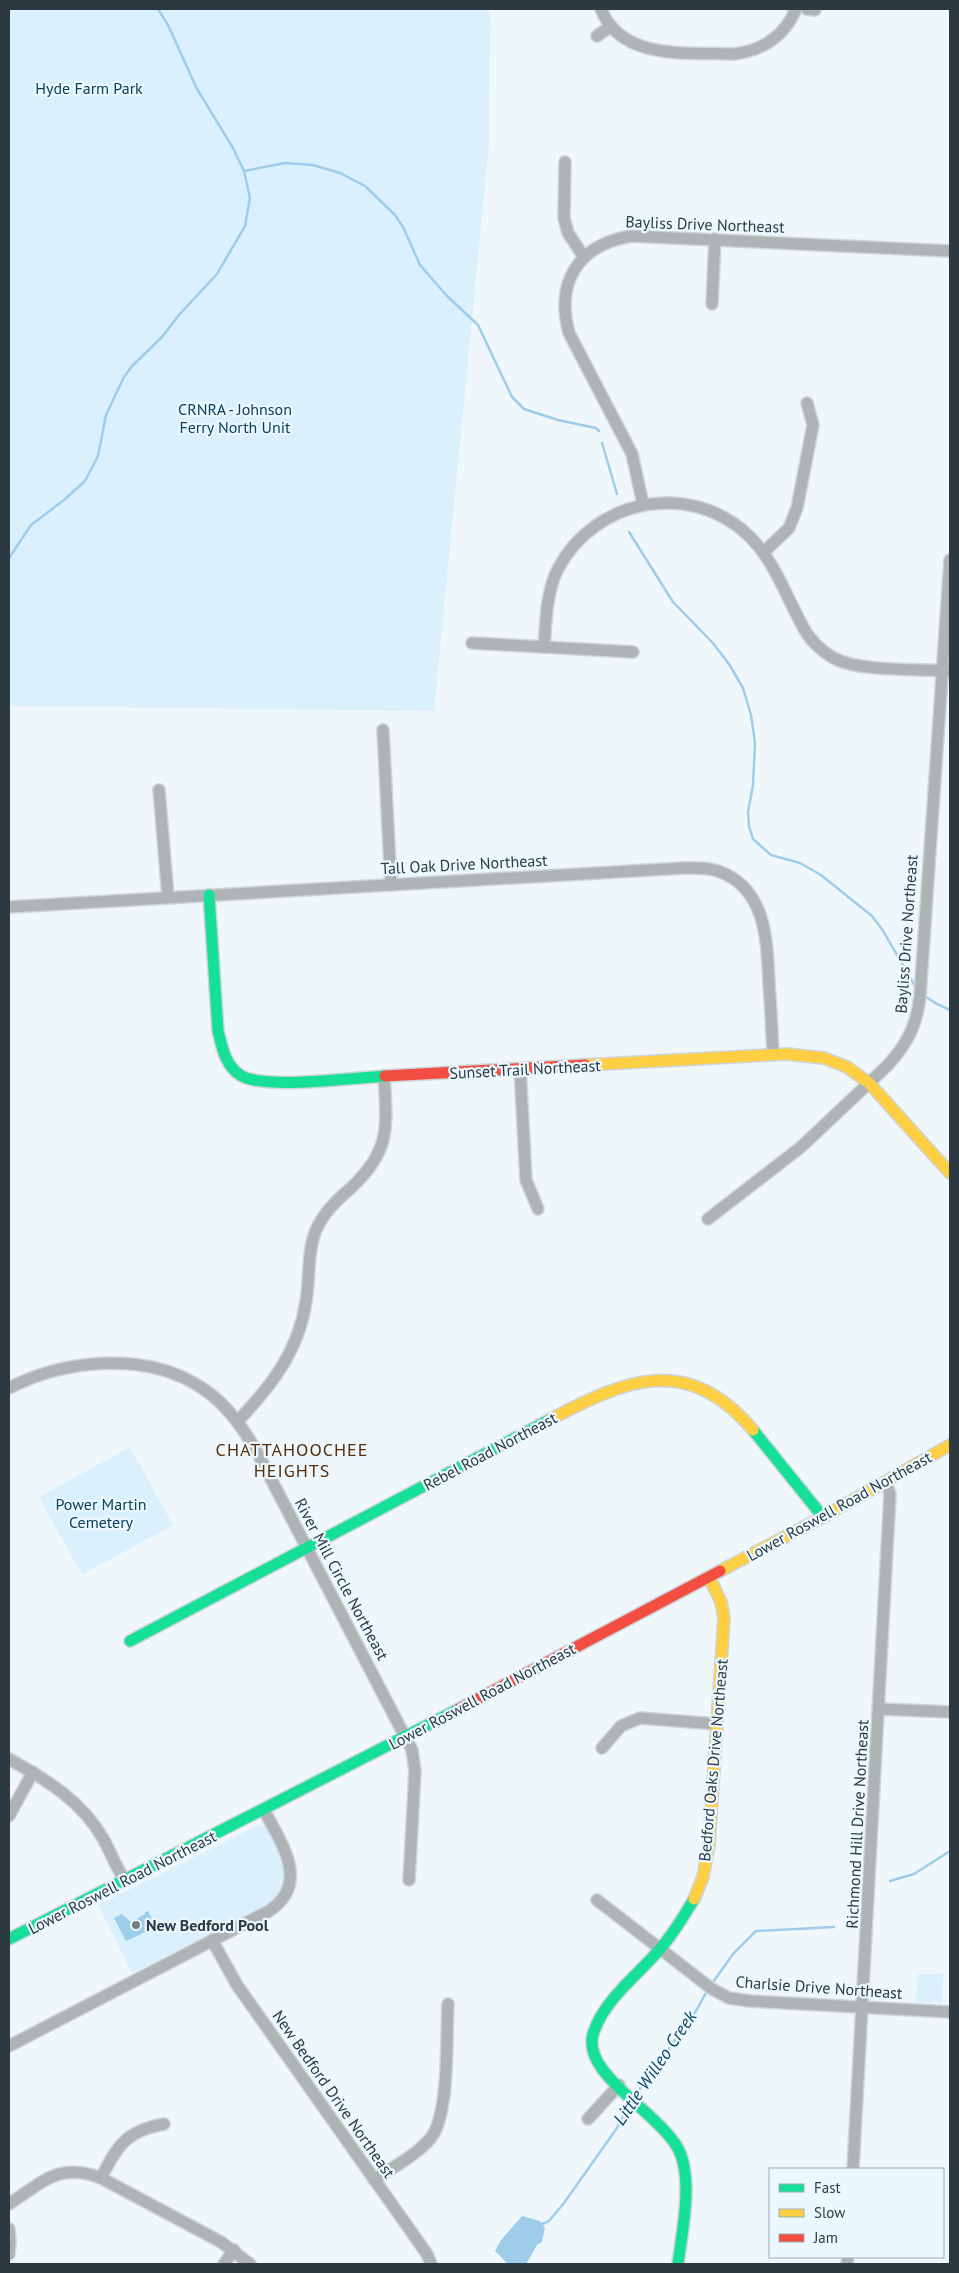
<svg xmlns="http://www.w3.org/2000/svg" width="959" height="2273" font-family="'PT Sans',sans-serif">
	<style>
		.green { fill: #dbf0fd }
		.water { fill: #9ecdea }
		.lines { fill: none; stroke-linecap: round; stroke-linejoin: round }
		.stream { stroke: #9ecdea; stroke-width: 2.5 }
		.street-casing { stroke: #ced4d9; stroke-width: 14 }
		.fast-casing { stroke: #ced4d9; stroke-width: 14 }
		.slow-casing { stroke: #ced4d9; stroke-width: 14 }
		.jam-casing { stroke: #ced4d9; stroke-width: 14 }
		.street { stroke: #aeb3b5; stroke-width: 11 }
		.fast { stroke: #16e098; stroke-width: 11 }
		.slow { stroke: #ffcf43; stroke-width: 11 }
		.jam { stroke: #f24e42; stroke-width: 11 }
		.poi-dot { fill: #727c82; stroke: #ecf8ff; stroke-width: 2 }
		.labels { text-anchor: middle; stroke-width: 4.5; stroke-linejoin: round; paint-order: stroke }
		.park-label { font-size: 16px; fill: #0a405a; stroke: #ecf8ff }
		.street-label { font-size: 16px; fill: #2e3a41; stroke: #ecf8ff }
		.poi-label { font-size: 16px; font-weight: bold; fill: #2e3a41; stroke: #ecf8ff; text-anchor: start }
		.neighbourhood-label { font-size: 18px; letter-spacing: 1px; fill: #592d06; stroke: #ecf8ff }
		.water-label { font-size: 18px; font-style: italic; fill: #10455f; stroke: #ecf8ff }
	</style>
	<rect width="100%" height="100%" fill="#f0f7fb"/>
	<g class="green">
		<path d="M9,9H490L489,143L434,711L9,706Z"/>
		<path d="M130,1447L173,1525L82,1575L39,1497Z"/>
		<path d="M261,1824C269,1828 271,1835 274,1843C287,1868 291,1886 266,1905L132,1973L98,1905Z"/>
		<path d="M918,1974H943L942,2003L916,2002Z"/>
	</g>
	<g class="water">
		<path d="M148,1911L156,1927L126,1941L114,1918L122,1914L131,1922L145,1914V1912Z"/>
		<path d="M522,2216L540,2221L545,2228L542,2242L537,2245L526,2264H508L495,2251L501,2240Z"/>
	</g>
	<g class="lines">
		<g class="stream">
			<path d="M244,171L285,163L313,165L340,173L365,186L395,215L403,227L420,265L447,296L478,325L512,397L524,409L558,420L596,428L599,431"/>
			<path d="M602,443L617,494"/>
			<path d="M629,532L673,602L712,642L729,664L743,688L751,715L755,743L753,785L748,812L749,826L753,839L771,855L800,863L821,875L872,916L882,929L916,988"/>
			<path d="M9,558L31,525L64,500L85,481L98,456L106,415L124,377L132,366L162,337L179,315L217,274L245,226L250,198L244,171L233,148L197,89L168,25L158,9"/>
			<path d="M923,995L937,1004L950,1010"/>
			<path d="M890,1881L914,1874L950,1851"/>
			<path d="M711,1985L733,1954L756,1931L834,1927"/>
			<path d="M636,2094L696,2011L708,1989"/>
			<path d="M540,2225L549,2221L564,2203L617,2128L629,2105"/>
		</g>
		<g class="street-casing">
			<g id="street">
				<path d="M601,9C621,61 688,52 733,54C762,51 785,36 796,9"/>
				<path d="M807,9L815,10"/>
				<path d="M597,36L611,26"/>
				<path d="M565,162L564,218L568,233L584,257"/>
				<path d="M712,304L715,239"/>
				<path d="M643,504L632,454L569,333C555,281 579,245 631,236L950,251"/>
				<path d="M764,552L789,528L797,508L813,425L807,403"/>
				<path d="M472,643L633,652"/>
				<path d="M544,647C546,622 546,592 558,569C595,498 691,480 749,536C776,562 788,602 807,634C816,646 828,657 843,662C869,671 921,669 950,671"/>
				<path d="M383,730L391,885"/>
				<path d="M159,790L168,897"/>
				<path d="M9,907L684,868C695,868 707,867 718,871C767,888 767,942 769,985C771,1008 772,1031 773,1054"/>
				<path d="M520,1069L526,1180L538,1209"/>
				<path d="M708,1219L801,1147L888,1065C907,1044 917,1025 920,996L950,560"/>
				<path d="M9,1388C66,1359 147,1351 202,1388C227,1404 244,1429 258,1454L412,1750L415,1771L409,1880"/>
				<path d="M238,1421C271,1386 299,1351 306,1301C310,1278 307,1252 316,1230C324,1212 337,1200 352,1187C391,1150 387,1127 384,1076"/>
				<path d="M880,1709L950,1712"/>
				<path d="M602,1748L621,1726L640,1718L717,1724"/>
				<path d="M9,1759C47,1780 82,1801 104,1840C111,1854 117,1868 125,1881"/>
				<path d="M9,1816L33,1772"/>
				<path d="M597,1900L712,1989L729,1998L750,2001L950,2012"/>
				<path d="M212,1940L237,1985L427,2254L431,2264"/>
				<path d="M9,2046L269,1911C311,1883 281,1843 264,1810"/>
				<path d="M588,2119L619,2085"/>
				<path d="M853,2169L890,1494L886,1482"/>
				<path d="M101,2178C118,2145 126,2131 164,2124"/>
				<path d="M374,2180C392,2168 415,2156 430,2139C450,2116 446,2036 448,2004"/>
				<path d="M9,2204C43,2182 59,2162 101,2178L221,2242L250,2264"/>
				<path d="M9,2229L10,2241L9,2254"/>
				<path d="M224,2264L234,2250"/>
				<path d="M847,2264L848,2257"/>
			</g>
		</g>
		<g class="fast-casing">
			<g id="fast">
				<path d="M209,895L218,1031C222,1047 225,1065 240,1075C262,1090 354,1078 385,1076"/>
				<path d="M753,1430L823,1517"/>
				<path d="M130,1641L551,1419"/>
				<path d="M9,1939L459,1709"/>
				<path d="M678,2264C682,2232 692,2186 681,2155C667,2115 577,2075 594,2031C606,1998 638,1975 660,1949C673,1934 684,1916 694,1899"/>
			</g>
		</g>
		<g class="slow-casing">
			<g id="slow">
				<path d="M585,1065L787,1054L824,1058L847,1067L869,1083L950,1173"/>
				<path d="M551,1419C627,1379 687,1353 753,1430"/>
				<path d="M720,1571L823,1517L950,1445"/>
				<path d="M694,1899L703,1877L709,1844L724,1618L721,1602L709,1577"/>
			</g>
		</g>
		<g class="jam-casing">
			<g id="jam">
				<path d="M385,1076L585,1065"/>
				<path d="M459,1709L720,1571"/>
			</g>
		</g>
		<use href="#street" class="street"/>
		<use href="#fast" class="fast"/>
		<use href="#slow" class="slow"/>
		<use href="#jam" class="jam"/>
	</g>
	<circle class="poi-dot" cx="136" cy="1925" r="5"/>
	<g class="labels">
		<g class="park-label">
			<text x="89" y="94">Hyde Farm Park</text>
			<text x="235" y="415">CRNRA - Johnson<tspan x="235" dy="18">Ferry North Unit</tspan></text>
			<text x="101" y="1510">Power Martin<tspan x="101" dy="18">Cemetery</tspan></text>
		</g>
		<g class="street-label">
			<text transform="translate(705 224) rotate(2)" y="6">Bayliss Drive Northeast</text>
			<text transform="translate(464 864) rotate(-3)" y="6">Tall Oak Drive Northeast</text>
			<text transform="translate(906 934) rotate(-86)" y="6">Bayliss Drive Northeast</text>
			<text transform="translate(525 1069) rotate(-3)" y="6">Sunset Trail Northeast</text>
			<text transform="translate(490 1451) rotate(-28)" y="6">Rebel Road Northeast</text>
			<text transform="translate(839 1506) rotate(-29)" y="6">Lower Roswell Road Northeast</text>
			<text transform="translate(342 1579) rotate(62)" y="6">River Mill Circle Northeast</text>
			<text transform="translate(482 1696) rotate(-28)" y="6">Lower Roswell Road Northeast</text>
			<text transform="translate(713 1760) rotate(-85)" y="6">Bedford Oaks Drive Northeast</text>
			<text transform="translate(857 1824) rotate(-87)" y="6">Richmond Hill Drive Northeast</text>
			<text transform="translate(122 1882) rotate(-27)" y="6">Lower Roswell Road Northeast</text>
			<text transform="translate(819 1987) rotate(4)" y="6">Charlsie Drive Northeast</text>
			<text transform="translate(334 2094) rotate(55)" y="6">New Bedford Drive Northeast</text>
		</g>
		<g class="poi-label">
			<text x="146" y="1931">New Bedford Pool</text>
		</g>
		<g class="neighbourhood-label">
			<text x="292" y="1456">CHATTAHOOCHEE<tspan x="292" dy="21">HEIGHTS</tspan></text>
		</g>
		<g class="water-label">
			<text transform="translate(655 2068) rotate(-56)" y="6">Little Willeo Creek</text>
		</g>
	</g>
	<rect width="959" height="2273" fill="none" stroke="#2e3a41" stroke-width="20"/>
	<rect x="769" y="2168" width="175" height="90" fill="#ecf8ff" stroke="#a0acb3"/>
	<rect x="779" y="2184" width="25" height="8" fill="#16e098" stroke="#a0acb3"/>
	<text x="814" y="2193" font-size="15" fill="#2e3a41">Fast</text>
	<rect x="779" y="2209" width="25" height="8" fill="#ffcf43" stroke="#a0acb3"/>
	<text x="814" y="2218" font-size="15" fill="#2e3a41">Slow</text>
	<rect x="779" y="2234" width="25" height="8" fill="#f24e42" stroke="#a0acb3"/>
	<text x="814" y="2243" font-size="15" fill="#2e3a41">Jam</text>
</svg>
